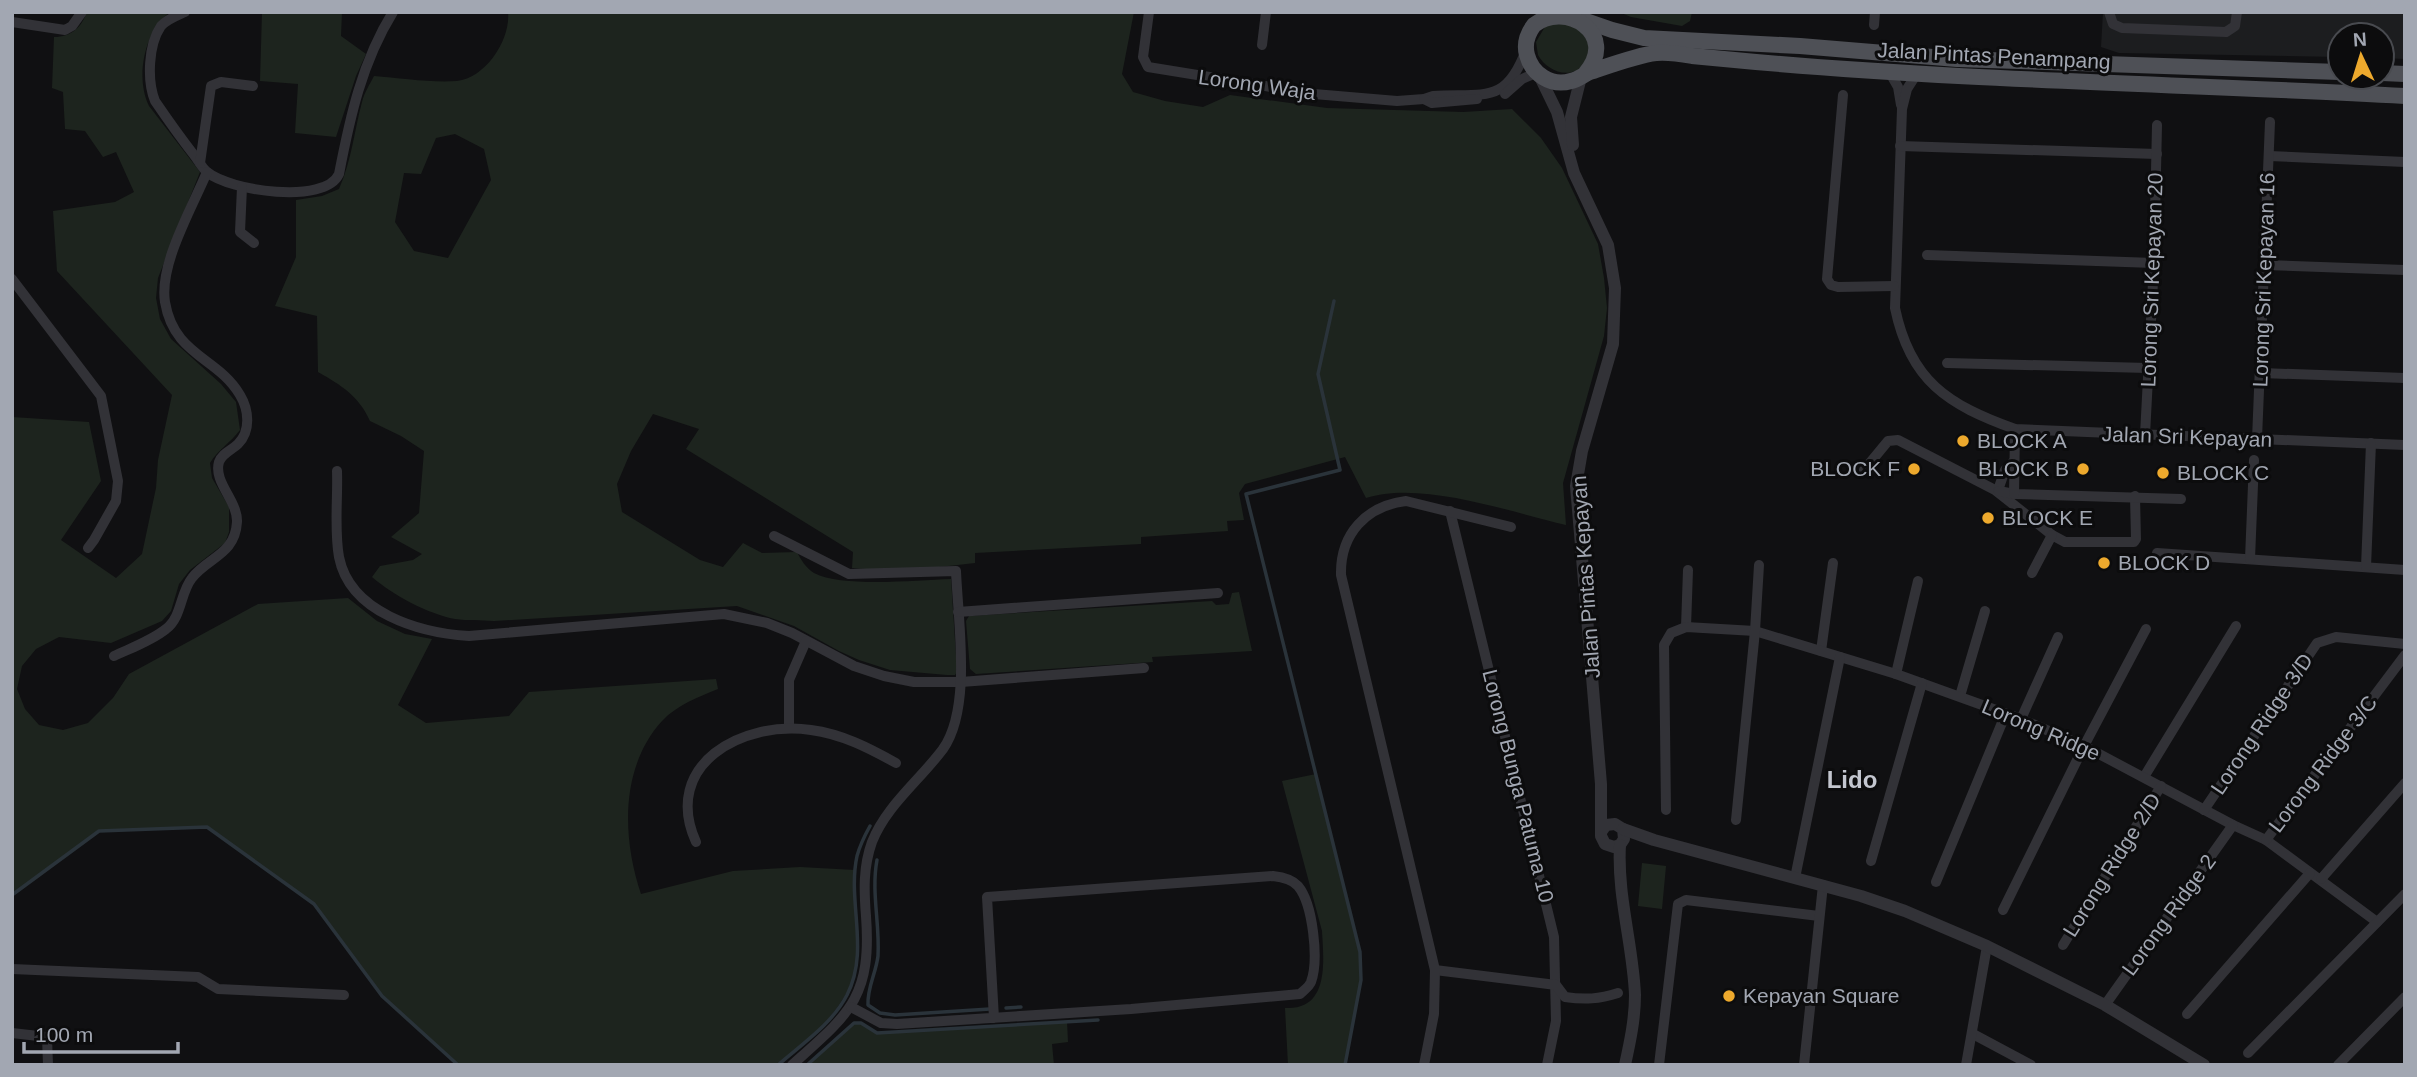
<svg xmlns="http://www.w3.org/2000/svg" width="2417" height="1077" font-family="Helvetica,sans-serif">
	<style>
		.built { fill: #1c1d1f }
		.green { fill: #1d241e; fill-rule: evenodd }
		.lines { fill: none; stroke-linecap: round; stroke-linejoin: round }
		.stream { stroke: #2a333a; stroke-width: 3.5 }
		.minor { stroke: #323237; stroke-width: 10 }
		.tertiary { stroke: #323237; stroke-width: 12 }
		.primary { stroke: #4e5056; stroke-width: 16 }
		.poi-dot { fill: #eda92d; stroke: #0c0c0d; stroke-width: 2.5 }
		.labels { text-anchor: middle; stroke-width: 6; stroke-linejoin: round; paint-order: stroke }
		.street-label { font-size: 21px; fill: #a2a7b2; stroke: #0c0c0d }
		.poi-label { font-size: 21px; fill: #a2a7b2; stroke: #0c0c0d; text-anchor: start }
		.quarter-label { font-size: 24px; font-weight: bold; fill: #c3c6cf; stroke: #0c0c0d }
	</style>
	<rect width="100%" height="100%" fill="#101012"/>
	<path class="built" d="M2103,12H2405V59L2382,58V35H2340V57L2119,53L2101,47Z"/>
	<g class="green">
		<path d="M87,12H170C144,31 135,78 149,106L200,172L158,278L156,298L160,319L171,339L221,384L236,402L240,430C231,442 218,450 210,463L212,478L229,507V532L225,543L190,570L179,584L171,611L162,621L111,643L59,637L36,649L22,666L17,689L25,709L39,725L63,730L88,723L113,698L129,674L258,604L348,598L377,621L405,634L432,639L398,705L426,723L509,716L529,692L716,679L718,689C698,697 677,705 662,721C620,767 622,838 641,894L733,871L800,867L855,870C854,898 860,925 858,952C855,1004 814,1034 778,1065H458L382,996L314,904L207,827L99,831L12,895V417L89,422L101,481L61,540L116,578L142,554L156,488L158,460L172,395L57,271L53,211L115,202L134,192L116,152L103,157L85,131L65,129L63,92L52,88L54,37C71,37 81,28 87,12Z"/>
		<path d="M262,12H342L341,36L366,54L356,76L336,137L295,133L298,84L260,81Z"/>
		<path d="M508,12H1134L1122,74L1133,92L1165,101L1203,107L1230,95L1327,108L1463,112L1512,109L1541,138L1562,168L1598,244L1604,278L1607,308L1604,336L1563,483L1566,525C1510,512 1421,480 1366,498L1345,457L1245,484L1239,493L1244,520L1227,521L1228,531L1141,537V544L975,553V563C934,568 893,572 852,568L853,552L686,449L699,429L653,414L631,451L617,484L622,512L700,560L723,567L743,543L762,553L797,552C801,560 806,568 814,573C843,588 917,580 951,579L957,672L955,675H947L890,670L859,660L839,651L794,626L737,606L494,621C481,620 468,621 455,619C428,614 393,595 372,577L380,566L413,560L422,554L391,537L419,513L424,451L401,436L370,421C359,396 341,385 318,372L317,316L275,306L296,257V200L322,196L339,189C352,159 354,132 362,102C364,93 370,84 374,76C399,78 432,83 457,81C486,78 511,39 508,12ZM455,134L484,149L491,180L448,258L414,251L395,222L404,173L421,174L436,138Z"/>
		<path d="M1619,12H1692L1690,21L1682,26L1631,17Z"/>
		<path d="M1577,21L1591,49C1588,54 1586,60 1583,65C1569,81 1546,70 1538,55L1536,42L1546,25Z"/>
		<path d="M1239,592L1252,651L1152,657L1153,662L976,674L970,669L966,621L969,616L1212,601L1216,605L1229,604L1232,593Z"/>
		<path d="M1316,774L1360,952L1361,980L1345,1065H1288L1285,1008C1290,1008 1296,1008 1301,1006C1329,997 1323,953 1322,931L1282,781Z"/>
		<path d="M1642,863L1666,866L1662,909L1638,906Z"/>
		<path d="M1067,1021L1068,1042L1052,1044L1054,1065H807L854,1023H861L877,1033Z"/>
	</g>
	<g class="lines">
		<g class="stream">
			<path d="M1334,301L1318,374L1340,470L1246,494L1360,952L1361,980L1345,1065"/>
			<path d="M877,860C871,892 880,924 878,956C876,973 867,988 868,1005L880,1013L895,1015L990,1009"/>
			<path d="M12,895L99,831L207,827L314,904L382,996L458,1065"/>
			<path d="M1006,1008L1021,1007"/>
			<path d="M778,1065C802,1044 832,1024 847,995C870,950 847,902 857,856C860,845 865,835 870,826"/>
			<path d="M807,1065L854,1023H861L877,1033L1098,1020"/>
		</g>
		<g class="minor">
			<path d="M185,12C176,16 167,19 161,26C148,45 147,81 155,101C168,120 180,137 194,155C198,160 202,168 207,172C230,191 325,205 339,174C350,117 362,62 393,12"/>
			<path d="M1149,12L1143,57L1148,67L1314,94L1397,101L1424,99L1433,96C1484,93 1506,105 1526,50"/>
			<path d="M2109,12L2113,24L2122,28L2226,32L2235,26L2237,12"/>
			<path d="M12,22L65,30L72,26L82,12"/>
			<path d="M1874,25L1875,12"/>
			<path d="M1262,45L1266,12"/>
			<path d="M1890,73L1898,87L1901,105"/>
			<path d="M1916,75L1907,89L1902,109L1895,308C1910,381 1948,405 2015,429L2405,445"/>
			<path d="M1505,94L1522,79L1536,73"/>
			<path d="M1843,95L1827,279L1831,285L1838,287L1894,286"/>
			<path d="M1424,99L1432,103L1477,99"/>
			<path d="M1900,146L2157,154"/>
			<path d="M2269,156L2405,162"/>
			<path d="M200,163L211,86L221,82L253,86"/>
			<path d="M242,187L240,232L254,243"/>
			<path d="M1927,255L2154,263"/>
			<path d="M2266,265L2405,270"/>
			<path d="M12,279L101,396L118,481L116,501L94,540L88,548"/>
			<path d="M1947,363L2148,368"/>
			<path d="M2261,373L2405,378"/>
			<path d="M2145,435L2154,263L2157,125"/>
			<path d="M2257,439L2270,122"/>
			<path d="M1864,470L1888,441L1898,440L1995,490L2052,535L2065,542H2134L2136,539L2135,496"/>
			<path d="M337,471C338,499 334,530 339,557C350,613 420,633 469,636L724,614L767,623L792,633L854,666L884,676L914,682H961L1144,668"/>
			<path d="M1998,490L2005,470L2014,461"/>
			<path d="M1999,491L2014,494L2181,499"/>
			<path d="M2014,494L2015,429"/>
			<path d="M1450,511L1554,937L1556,1021L1547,1065"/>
			<path d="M774,536L849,574L956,571C958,621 972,708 943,749C920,780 886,806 872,842C863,867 864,891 866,916C872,998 849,1014 792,1065"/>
			<path d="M2157,553L2405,570"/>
			<path d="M2250,559L2254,460"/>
			<path d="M2366,567L2371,443"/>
			<path d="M2032,573L2052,535"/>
			<path d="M958,612L1218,593"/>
			<path d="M1686,627L1688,570"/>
			<path d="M1821,651L1833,563"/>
			<path d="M114,656C131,648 151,641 166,629C182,617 180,593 192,578C208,557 235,555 237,522C238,501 213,482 219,462C222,453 232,450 238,444C251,431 249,410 240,395C218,357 174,356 165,302C159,264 192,208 207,172"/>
			<path d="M1896,674L1918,581"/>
			<path d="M1960,696L1985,611"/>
			<path d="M2021,719L2058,637"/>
			<path d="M789,728V680L806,641"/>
			<path d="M2144,777L2236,626"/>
			<path d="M1666,810L1664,645L1671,633L1686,627L1755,631L1896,674L2021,719L2084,746L2233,825L2266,840L2377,922"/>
			<path d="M2204,810L2317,643L2336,637L2405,644"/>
			<path d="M1736,820L1755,631L1759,565"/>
			<path d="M2266,840L2405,655"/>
			<path d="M696,842C661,764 743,720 811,730C842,734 869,748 896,763"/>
			<path d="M1871,861L1922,683"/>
			<path d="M1795,878L1840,657"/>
			<path d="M2321,879L2405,783"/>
			<path d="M1936,882L2006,713"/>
			<path d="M2003,910L2084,746L2146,629"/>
			<path d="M2063,945L2161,786"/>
			<path d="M12,969L198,977L218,989L344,995"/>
			<path d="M1435,970L1556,985L1565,997C1585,1000 1599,999 1618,993"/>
			<path d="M2105,1005L2233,825"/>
			<path d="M851,1007L881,1023L897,1024L1131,1009L1300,994C1304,990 1309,987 1311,982C1319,960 1313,904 1298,886C1292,879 1282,877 1273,876L987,897L994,1018"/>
			<path d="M2187,1014L2310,873"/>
			<path d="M12,1033L47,1037L48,1065"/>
			<path d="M1973,1034L2031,1065"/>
			<path d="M2248,1053L2405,894"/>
			<path d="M1424,1065L1434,1014L1435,970L1341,575C1340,534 1366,506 1406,501L1511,527"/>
			<path d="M1659,1065L1678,904L1686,900L1819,916"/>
			<path d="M1804,1065L1823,885"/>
			<path d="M1966,1065L1987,946"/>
			<path d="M2338,1065L2405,997"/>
		</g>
		<g class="tertiary">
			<path d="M1539,75L1557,112L1574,173L1608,245L1615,288L1613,344L1582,451L1576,486L1601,784V836L1605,844L1614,847L1620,845L1624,839L1623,829L1615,824L1606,825L1601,832"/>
			<path d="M1573,145L1571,117L1581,77"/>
			<path d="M1623,829L1654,840L1861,896L1905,911L1987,946L2105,1005L2204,1065"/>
			<path d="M1620,845C1617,896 1633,945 1635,995C1635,1019 1630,1042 1625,1065"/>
		</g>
		<g class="primary">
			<path d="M1586,21L1612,30L1644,38L1800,46L1957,59L2340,72"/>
			<path d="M2382,73L2405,74"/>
			<path d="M1585,74C1620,34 1565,0 1534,25C1528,33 1524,44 1527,55C1532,74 1551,87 1571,81C1578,80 1583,75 1590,72C1608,66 1638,55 1656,53C1667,52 1681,54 1692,56C1714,58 1735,60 1756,62C1971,81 2188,84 2405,96"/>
		</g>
	</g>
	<g class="poi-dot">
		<circle cx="1963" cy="441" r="7"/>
		<circle cx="1914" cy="469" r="7"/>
		<circle cx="2083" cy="469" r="7"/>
		<circle cx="2163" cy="473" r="7"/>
		<circle cx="1988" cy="518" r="7"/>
		<circle cx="2104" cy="563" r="7"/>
		<circle cx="1729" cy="996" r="7"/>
	</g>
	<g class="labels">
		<g class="street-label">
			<text transform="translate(1994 56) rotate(3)" y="7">Jalan Pintas Penampang</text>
			<text transform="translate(1257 85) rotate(8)" y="7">Lorong Waja</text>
			<text transform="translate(2152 280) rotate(-88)" y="7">Lorong Sri Kepayan 20</text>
			<text transform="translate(2264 280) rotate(-88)" y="7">Lorong Sri Kepayan 16</text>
			<text transform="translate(2187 437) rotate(2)" y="7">Jalan Sri Kepayan</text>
			<text transform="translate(1586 577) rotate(-94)" y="7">Jalan Pintas Kepayan</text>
			<text transform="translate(2262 724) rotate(-56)" y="7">Lorong Ridge 3/D</text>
			<text transform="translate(2041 730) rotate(23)" y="7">Lorong Ridge</text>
			<text transform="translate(2323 764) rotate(-53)" y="7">Lorong Ridge 3/C</text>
			<text transform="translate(1518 786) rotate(76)" y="7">Lorong Bunga Patuma 10</text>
			<text transform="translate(2112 865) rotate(-58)" y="7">Lorong Ridge 2/D</text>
			<text transform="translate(2169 915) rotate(-54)" y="7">Lorong Ridge 2</text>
		</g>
		<g class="poi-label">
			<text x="1977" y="448">BLOCK A</text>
			<text x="1900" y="476" text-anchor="end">BLOCK F</text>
			<text x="2069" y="476" text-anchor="end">BLOCK B</text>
			<text x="2177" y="480">BLOCK C</text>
			<text x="2002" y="525">BLOCK E</text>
			<text x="2118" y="570">BLOCK D</text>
			<text x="1743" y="1003">Kepayan Square</text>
		</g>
		<g class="quarter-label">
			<text x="1852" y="788">Lido</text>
		</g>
	</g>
	<rect width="2417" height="1077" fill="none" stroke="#a2a7b2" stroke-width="28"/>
	<g transform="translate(2361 56) rotate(356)"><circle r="33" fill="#0c0c0d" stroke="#484a4f" stroke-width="2"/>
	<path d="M0-5L12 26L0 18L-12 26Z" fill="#eda92d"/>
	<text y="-10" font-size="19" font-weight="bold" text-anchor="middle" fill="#a2a7b2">N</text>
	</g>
	<path d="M24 1042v10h154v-10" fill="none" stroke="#a2a7b2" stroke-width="3.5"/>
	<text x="35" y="1042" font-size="21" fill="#a2a7b2" stroke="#0c0c0d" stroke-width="5" paint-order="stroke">100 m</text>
</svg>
